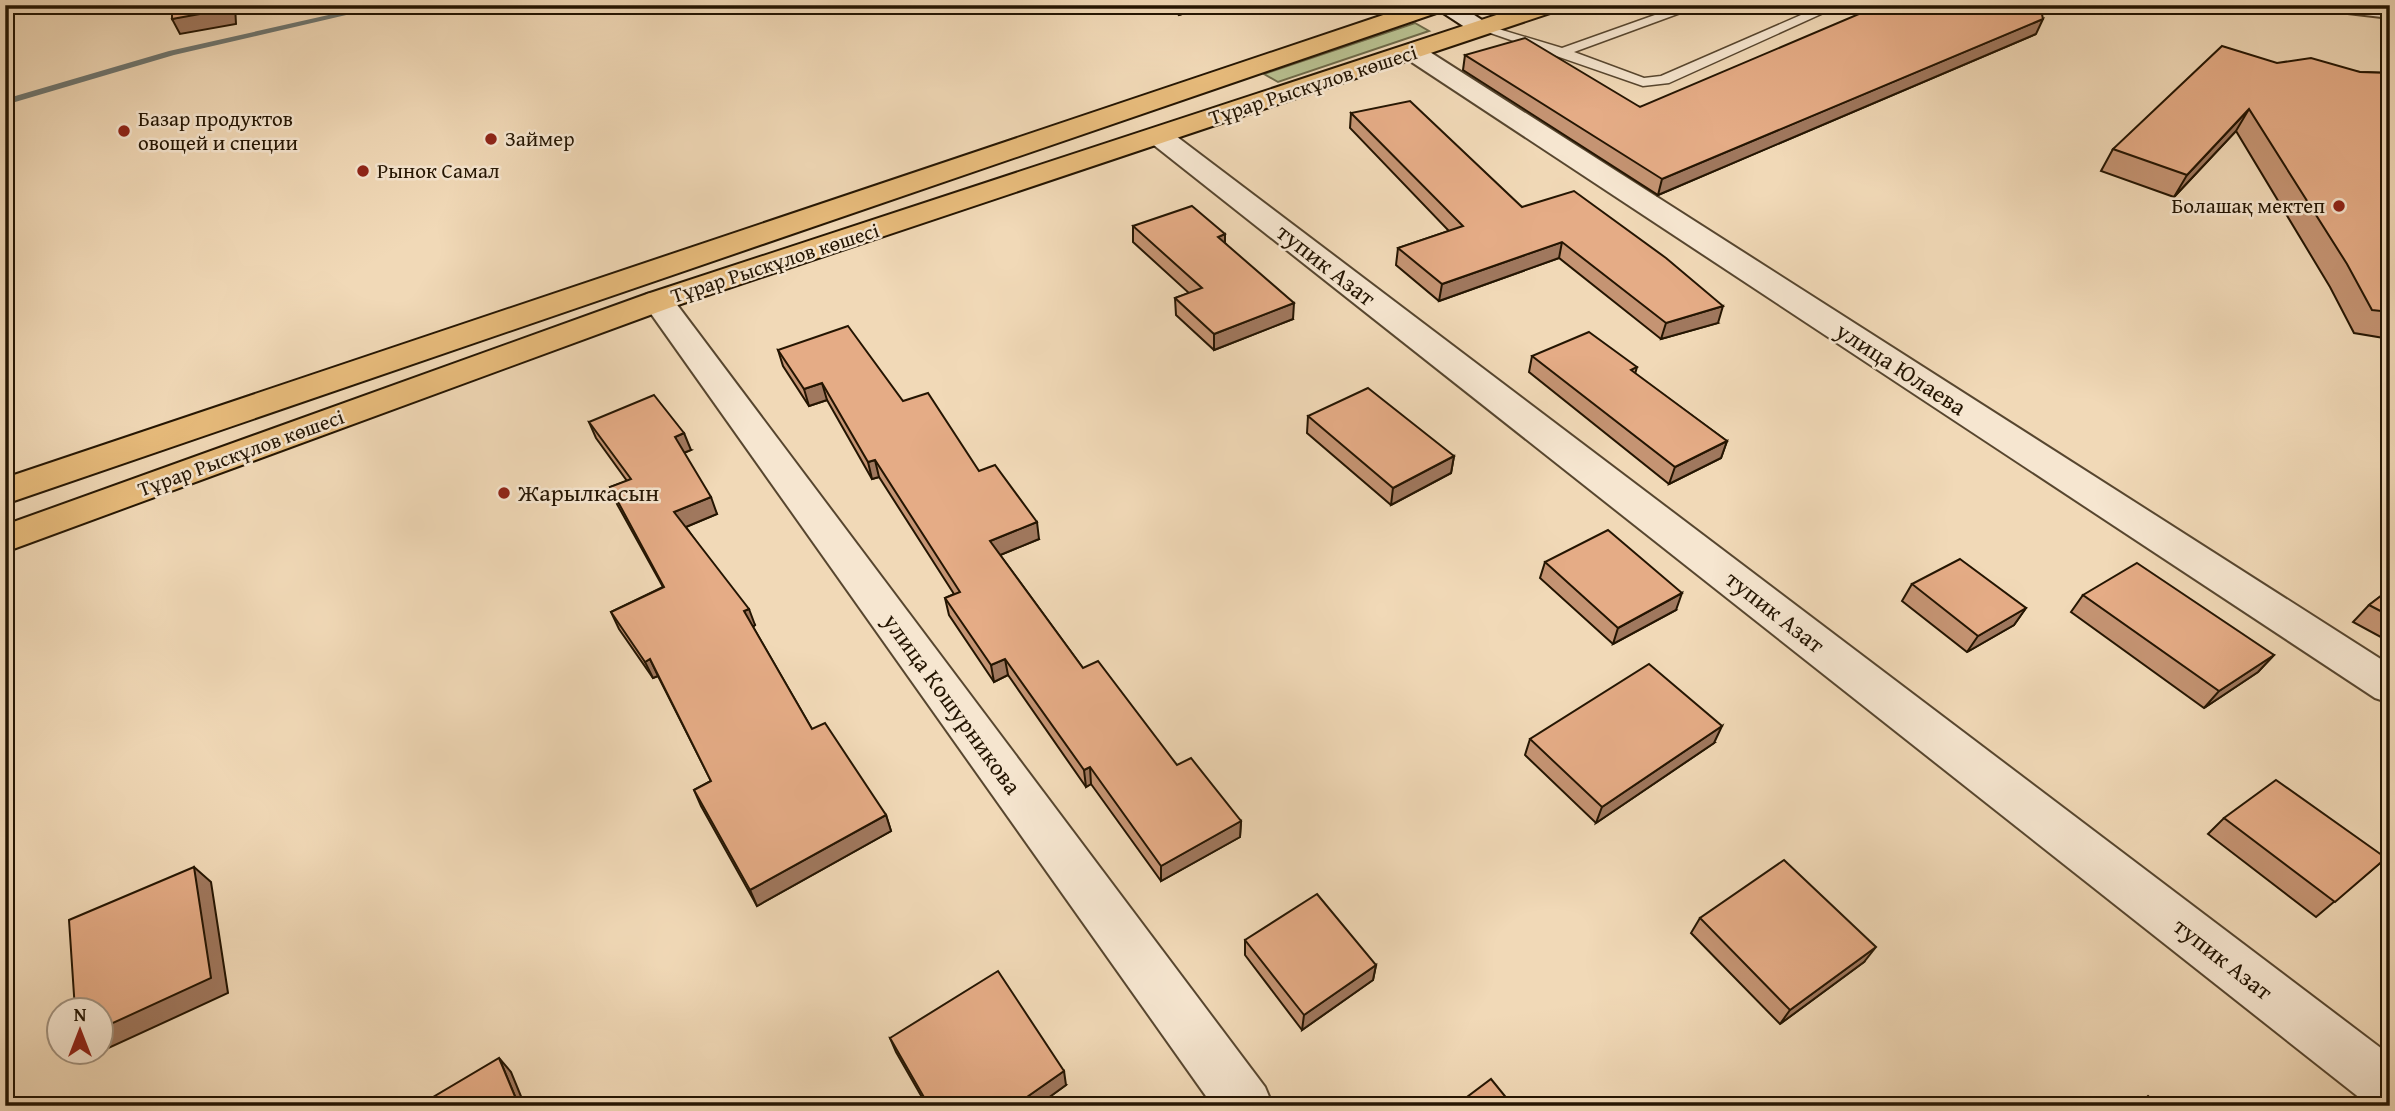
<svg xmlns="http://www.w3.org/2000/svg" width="2395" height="1111" font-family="'Gentium Book Plus',serif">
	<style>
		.green { fill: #b8c090; stroke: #6e6a49; stroke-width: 2 }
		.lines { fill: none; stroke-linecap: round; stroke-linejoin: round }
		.stream { fill: #6e7670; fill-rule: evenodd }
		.lane-casing { stroke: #57462f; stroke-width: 3 }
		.street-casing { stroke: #57462f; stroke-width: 4 }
		.secondary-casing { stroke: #241502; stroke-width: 4 }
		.primary-casing { stroke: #241502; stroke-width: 4 }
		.lane { fill: #f6e6d0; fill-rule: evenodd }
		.street { fill: #f6e6d0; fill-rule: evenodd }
		.secondary { fill: #f6e6d0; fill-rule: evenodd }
		.primary { fill: #e8bc7c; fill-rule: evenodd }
		.wall { fill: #c59473; stroke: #241502; stroke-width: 2 }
		.shaded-wall { fill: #a0785e; stroke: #241502; stroke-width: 2 }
		.building { fill: #e5ac86; stroke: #241502; stroke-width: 2 }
		.poi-dot { fill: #8f2418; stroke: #f6e6d0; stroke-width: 2.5 }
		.labels { text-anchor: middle; stroke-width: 5; stroke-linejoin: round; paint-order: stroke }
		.far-street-label { font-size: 21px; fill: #241502; stroke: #f6e6d0 }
		.far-poi-label { font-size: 21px; fill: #241502; stroke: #f6e6d0; text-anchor: start }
		.street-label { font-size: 24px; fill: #241502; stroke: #f6e6d0 }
		.poi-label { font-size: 24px; fill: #241502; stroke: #f6e6d0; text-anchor: start }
	</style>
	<rect width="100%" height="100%" fill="#f1d9b7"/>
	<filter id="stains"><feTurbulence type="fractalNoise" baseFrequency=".00286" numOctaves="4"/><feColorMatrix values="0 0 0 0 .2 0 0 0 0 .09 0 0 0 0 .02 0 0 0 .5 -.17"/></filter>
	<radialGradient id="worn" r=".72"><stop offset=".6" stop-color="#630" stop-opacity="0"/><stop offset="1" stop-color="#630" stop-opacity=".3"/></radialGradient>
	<path class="green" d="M1415,23L1429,31L1278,82L1264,74Z"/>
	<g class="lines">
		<path class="stream" d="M373,5H389L174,55L5,105V99L169,51Z"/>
		<g class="lane-casing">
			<path id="lane" d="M1683,5H1702L1574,52L1644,78L1661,76L1824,5H1841L1669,83L1643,86L1476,28L1482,24L1562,48Z"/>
		</g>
		<g class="street-casing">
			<g id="street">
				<path d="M2328,5H2390V18L2339,12Z"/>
				<path d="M1413,45L1422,47L2390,665V703L2375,698L1404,57L1401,52L1404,47Z"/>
				<path d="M1159,128L1168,130L2390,1055V1106H2370L1150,142L1146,136L1150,130Z"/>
				<path d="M658,292L669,294L1265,1087L1273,1106H1213L642,301L647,294Z"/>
			</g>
		</g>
		<g class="secondary-casing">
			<path id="secondary" d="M1431,5H1459L1494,28L1490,33H1474Z"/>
		</g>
		<g class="primary-casing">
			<g id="primary">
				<path d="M1413,5H1448L1445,10L5,504V478Z"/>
				<path d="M1527,5H1562L1559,10L669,308L5,552V525L647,294Z"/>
			</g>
		</g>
		<use href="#lane" class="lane"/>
		<use href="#street" class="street"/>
		<use href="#secondary" class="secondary"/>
		<use href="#primary" class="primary"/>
	</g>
	<g class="wall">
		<path d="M1163,5H1213L1179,15Z"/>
		<path d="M2036,34L1658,195L1463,70L1465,55L1640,107Z"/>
		<path d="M2277,63L2360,72L2390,73V339L2354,333L2330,287L2236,131L2174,197L2101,171L2113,149Z"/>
		<path d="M1351,113L1522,207L1718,323L1661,339L1559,258L1439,301L1396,265L1398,248L1449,231L1350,128Z"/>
		<path d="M1133,226L1225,243L1293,319L1214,350L1176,315L1175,298L1189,293L1133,242Z"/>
		<path d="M778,350L903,401L979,471L1039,539L1000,555L1083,668L1177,765L1241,821L1240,837L1161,881L1091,784L1086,787L1008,675L994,682L949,615L945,598L954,594L879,477L872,479L827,400L809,406L783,366Z"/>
		<path d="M1532,356L1637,367L1635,374L1727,441L1721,458L1669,484L1529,372Z"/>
		<path d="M1308,416L1454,456L1451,473L1391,505L1307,433Z"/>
		<path d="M589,422L691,450L684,453L717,514L686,527L755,625L753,627L812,729L886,815L891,831L757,906L701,806L694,790L711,781L658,676L653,678L619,629L611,612L663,587L617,504L610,487L627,481L596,438Z"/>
		<path d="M1545,562L1676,610L1613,644L1540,578Z"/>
		<path d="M1912,584L2026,608L2014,625L1967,652L1902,601Z"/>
		<path d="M2390,589V642L2353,622L2369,605Z"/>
		<path d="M2083,595L2274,655L2258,672L2204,708L2071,612Z"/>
		<path d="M1530,739L1714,743L1596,823L1525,755Z"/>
		<path d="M2224,818L2386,858L2316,917L2208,834Z"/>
		<path d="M1700,918L1864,962L1780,1024L1691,933Z"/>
		<path d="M1245,940L1376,965L1373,980L1302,1030L1245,955Z"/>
		<path d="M890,1038L1066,1085L1037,1106H927L896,1052Z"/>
	</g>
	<g class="shaded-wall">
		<path d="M228,5H235L236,24L180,34L172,19Z"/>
		<path d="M1179,5H1213L1179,15Z"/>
		<path d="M2043,19L2036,34L1658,195L1662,179Z"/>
		<path d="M2249,109L2236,131L2174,197L2187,175Z"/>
		<path d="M1225,234V251L1218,237Z"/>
		<path d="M1562,242L1559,258L1439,301L1442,284Z"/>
		<path d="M1294,303L1293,319L1214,350V334Z"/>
		<path d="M1723,306L1718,323L1661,339L1666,323Z"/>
		<path d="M822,383L827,400L809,406L804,389Z"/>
		<path d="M684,433L691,450L681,454L675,437Z"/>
		<path d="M1727,441L1721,458L1669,484L1675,467Z"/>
		<path d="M1454,456L1451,473L1391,505L1393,488Z"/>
		<path d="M875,460L879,477L872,479L868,462Z"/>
		<path d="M711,497L717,514L681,529L674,512Z"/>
		<path d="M1037,522L1039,539L993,558L990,541Z"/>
		<path d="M1682,593L1676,610L1613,644L1618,628Z"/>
		<path d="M2026,608L2014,625L1967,652L1978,636Z"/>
		<path d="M749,609L755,625L750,628L744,611Z"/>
		<path d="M2274,655L2258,672L2204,708L2219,691Z"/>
		<path d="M650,659L658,676L653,678L645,662Z"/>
		<path d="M1005,659L1008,675L994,682L991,665Z"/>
		<path d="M1722,726L1714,743L1596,823L1602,807Z"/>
		<path d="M1090,767L1091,784L1086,787L1084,770Z"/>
		<path d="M886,815L891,831L757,906L750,890Z"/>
		<path d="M1241,821L1240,837L1161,881V866Z"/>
		<path d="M194,867L211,882L228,993L102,1051V1028Z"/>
		<path d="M1876,947L1864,962L1780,1024L1790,1010Z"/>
		<path d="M1376,965L1373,980L1302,1030L1304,1015Z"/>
		<path d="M499,1058L511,1072L525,1106H519Z"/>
		<path d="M1064,1071L1066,1085L1037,1106H1014Z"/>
	</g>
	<g class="building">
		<path d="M172,5H228V9L172,19Z"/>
		<path d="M1880,5H2040L2043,19L1662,179L1465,55L1525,38L1640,107Z"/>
		<path d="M2222,46L2277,63L2311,58L2360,72L2390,73V312L2372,310L2347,264L2249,109L2187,175L2113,149Z"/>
		<path d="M1410,101L1522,207L1574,191L1666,258L1723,306L1666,323L1562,242L1442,284L1398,248L1463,226L1351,113Z"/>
		<path d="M1192,206L1225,234L1218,237L1294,303L1214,334L1175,298L1202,288L1133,226Z"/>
		<path d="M848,326L903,401L928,393L979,471L995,465L1037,522L990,541L1083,668L1098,661L1177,765L1191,758L1241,821L1161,866L1090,767L1084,770L1005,659L991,665L945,598L960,592L875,460L868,462L822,383L804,389L778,350Z"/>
		<path d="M1589,332L1637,367L1631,370L1727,441L1675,467L1532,356Z"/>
		<path d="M1368,388L1454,456L1393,488L1308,416Z"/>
		<path d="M654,395L684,433L675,437L711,497L674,512L749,609L744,611L812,729L825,723L886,815L750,890L694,790L711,781L650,659L645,662L611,612L664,587L610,487L631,479L589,422Z"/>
		<path d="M1608,530L1682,593L1618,628L1545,562Z"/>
		<path d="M1960,559L2026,608L1978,636L1912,584Z"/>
		<path d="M2137,563L2274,655L2219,691L2083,595Z"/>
		<path d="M2390,589V616L2369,605Z"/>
		<path d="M1649,664L1722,726L1602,807L1530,739Z"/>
		<path d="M2276,780L2386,858L2335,902L2224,818Z"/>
		<path d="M1784,860L1876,947L1790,1010L1700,918Z"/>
		<path d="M194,867L211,978L102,1028V1010H75L69,920Z"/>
		<path d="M1317,894L1376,965L1304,1015L1245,940Z"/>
		<path d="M998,971L1064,1071L1014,1106H929L890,1038Z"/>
		<path d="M499,1058L519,1106H418Z"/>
		<path d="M1491,1079L1513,1106H1455Z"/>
		<path d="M2148,1096L2159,1106H2137Z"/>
	</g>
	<g class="poi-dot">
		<circle cx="124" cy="131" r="7"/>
		<circle cx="491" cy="139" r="7"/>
		<circle cx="363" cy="171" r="7"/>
		<circle cx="2339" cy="206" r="7"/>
		<circle cx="504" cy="493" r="7"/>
	</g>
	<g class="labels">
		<g class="far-street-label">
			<text transform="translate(1313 85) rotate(-18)" y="7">Тұрар Рыскұлов көшесі</text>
			<text transform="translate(775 263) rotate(-18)" y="7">Тұрар Рыскұлов көшесі</text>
			<text transform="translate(241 453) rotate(-20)" y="7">Тұрар Рыскұлов көшесі</text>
		</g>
		<g class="far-poi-label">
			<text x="138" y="126">Базар продуктов<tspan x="138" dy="24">овощей и специи</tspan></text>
			<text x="505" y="146">Займер</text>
			<text x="377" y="178">Рынок Самал</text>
			<text x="2325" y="213" text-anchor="end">Болашақ мектеп</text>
		</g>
		<g class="street-label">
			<text transform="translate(1326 265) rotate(38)" y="8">тупик Азат</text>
			<text transform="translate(1901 369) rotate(33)" y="8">улица Юлаева</text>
			<text transform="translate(1775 612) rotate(38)" y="8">тупик Азат</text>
			<text transform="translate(952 704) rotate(54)" y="8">улица Кошурникова</text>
			<text transform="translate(2223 959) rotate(38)" y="8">тупик Азат</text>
		</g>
		<g class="poi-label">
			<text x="518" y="501">Жарылкасын</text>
		</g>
	</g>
	<rect width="2395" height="1111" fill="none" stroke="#f1d9b7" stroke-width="28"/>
	<rect x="7" y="7" width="2381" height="1097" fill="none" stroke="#241502" stroke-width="3.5"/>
	<rect x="14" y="14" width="2367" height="1083" fill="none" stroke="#241502" stroke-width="2"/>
	<g transform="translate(80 1031)"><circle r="33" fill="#f6e6d0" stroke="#a2927e" stroke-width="2"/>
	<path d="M0-5L12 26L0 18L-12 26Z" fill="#8f2418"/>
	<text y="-10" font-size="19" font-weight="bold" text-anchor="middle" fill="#241502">N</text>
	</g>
	<rect width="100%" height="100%" filter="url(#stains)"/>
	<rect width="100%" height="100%" fill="url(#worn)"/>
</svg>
